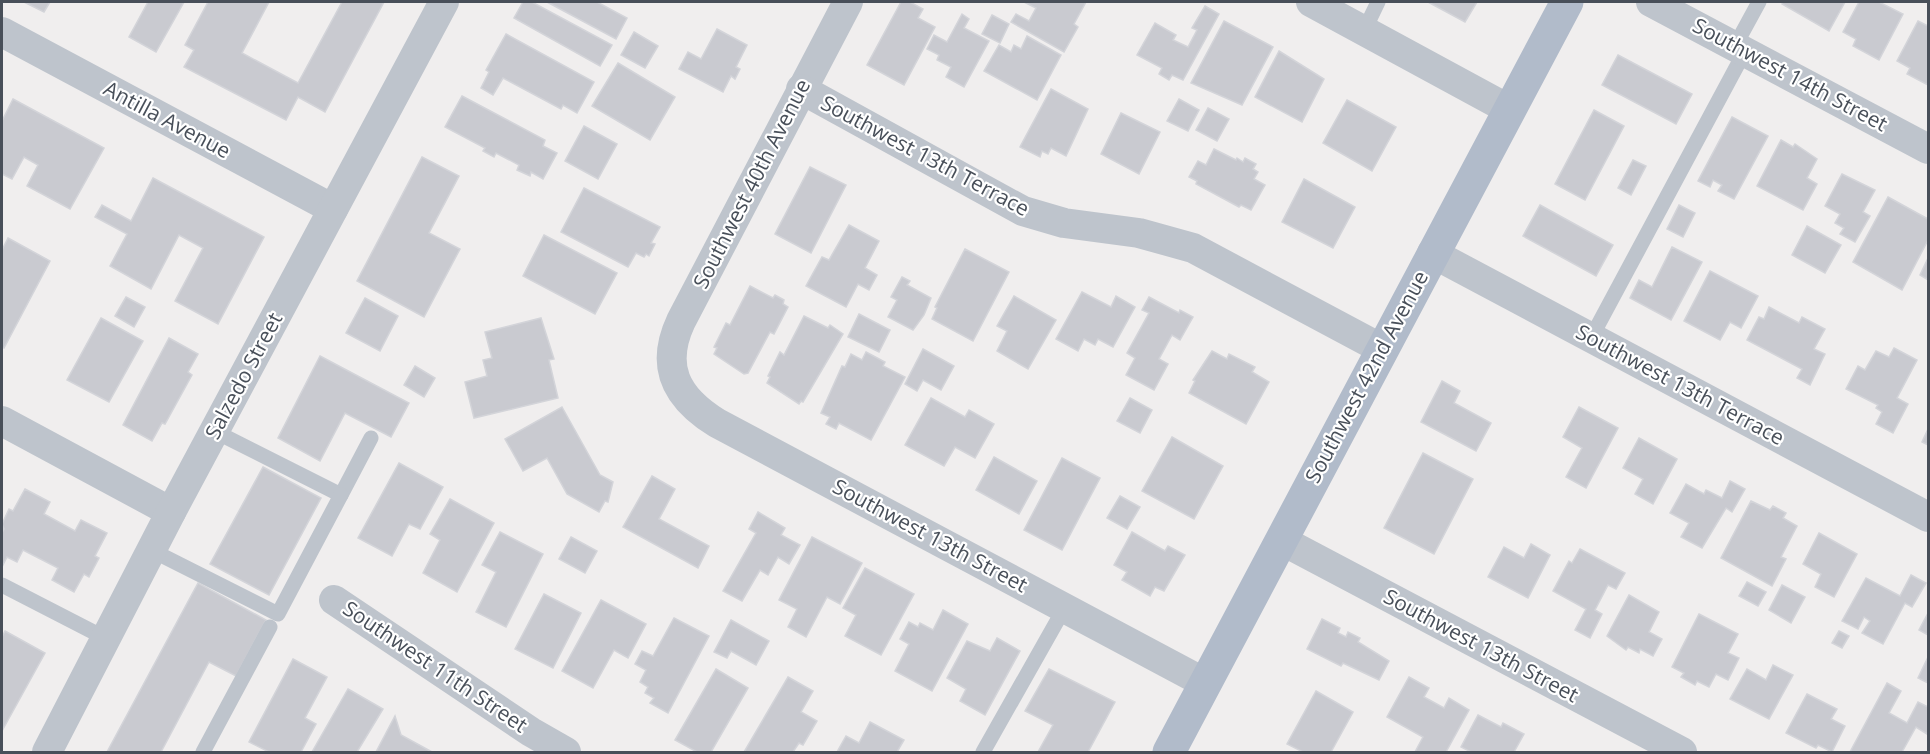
<svg xmlns="http://www.w3.org/2000/svg" width="1930" height="754" font-family="'Open Sans',sans-serif">
	<style>
		.building { fill: #c9cad0; stroke: #d3d4d9; stroke-width: 1.5 }
		.lines { fill: none; stroke-linecap: round; stroke-linejoin: round }
		.service { stroke: #bec4cc; stroke-width: 15 }
		.minor { stroke: #bec4cc; stroke-width: 30 }
		.primary { stroke: #b1bbca; stroke-width: 33 }
		.labels { text-anchor: middle; stroke-width: 4.5; stroke-linejoin: round; paint-order: stroke }
		.street-label { font-size: 21px; fill: #484f59; stroke: #fff }
	</style>
	<rect width="100%" height="100%" fill="#f0eeee"/>
	<g class="building">
		<path d="M24,2H50L44,12Z"/>
		<path d="M148,2H184L156,52L129,37Z"/>
		<path d="M208,2H269L242,53L298,83L342,2H384L325,112L298,97L286,120L184,67L194,50L185,45Z"/>
		<path d="M523,2H532L612,45L600,66L514,18Z"/>
		<path d="M547,2H597L627,18L616,39Z"/>
		<path d="M901,2H910L923,9L918,18L935,27L904,85L867,65Z"/>
		<path d="M1024,2H1086L1074,24L1078,27L1064,52L1011,22L1016,14L1029,21L1036,8Z"/>
		<path d="M1428,2H1477L1465,22Z"/>
		<path d="M1783,2H1845L1829,31L1782,4Z"/>
		<path d="M1859,2H1879L1903,14L1879,60L1853,46L1856,39L1843,32Z"/>
		<path d="M1205,6L1219,14L1183,80L1172,75L1169,80L1159,74L1162,68L1137,55L1155,23L1176,35L1173,40L1188,47L1197,30L1192,28Z"/>
		<path d="M962,14L969,19L964,28L989,41L964,87L946,77L951,67L937,60L939,55L927,49L934,35L947,42Z"/>
		<path d="M992,15L1009,24L1000,43L982,34Z"/>
		<path d="M1224,21L1273,47L1242,105L1191,83Z"/>
		<path d="M1918,21L1928,26V85L1907,74L1910,68L1897,61Z"/>
		<path d="M717,29L747,45L736,67L740,69L735,79L731,76L723,92L679,69L688,52L701,59Z"/>
		<path d="M634,32L658,46L645,68L621,55Z"/>
		<path d="M506,34L594,82L577,113L563,105L561,109L503,78L493,95L481,88L489,72L486,70Z"/>
		<path d="M1027,36L1061,55L1037,100L984,71L999,45L1011,52L1014,45L1021,49Z"/>
		<path d="M1279,51L1324,79L1302,122L1255,97Z"/>
		<path d="M1618,55L1692,94L1676,124L1602,85Z"/>
		<path d="M618,63L675,97L650,140L592,106Z"/>
		<path d="M1051,89L1088,109L1066,156L1051,148L1048,154L1042,151L1040,157L1020,147Z"/>
		<path d="M462,96L545,140L543,146L557,153L543,179L531,172L530,176L517,170L519,165L496,153L494,157L483,151L485,148L445,127Z"/>
		<path d="M13,99L104,148L70,209L27,186L38,165L24,157L12,179L2,174V121Z"/>
		<path d="M1179,99L1199,110L1188,131L1167,121Z"/>
		<path d="M1347,100L1396,127L1372,171L1323,143Z"/>
		<path d="M1208,108L1229,119L1217,141L1196,130Z"/>
		<path d="M1594,110L1624,126L1585,200L1555,184Z"/>
		<path d="M1121,113L1160,132L1139,174L1101,154Z"/>
		<path d="M1732,117L1768,136L1734,199L1718,191L1722,185L1713,180L1710,187L1698,181Z"/>
		<path d="M584,126L617,144L598,179L565,161Z"/>
		<path d="M1781,140L1793,147L1795,144L1817,159L1807,178L1817,184L1803,210L1757,186Z"/>
		<path d="M1214,149L1236,160L1237,158L1243,162L1245,158L1256,164L1253,169L1258,172L1254,179L1265,185L1251,210L1241,205L1239,207L1196,184L1197,181L1189,177L1198,161L1206,165Z"/>
		<path d="M422,157L459,176L429,233L460,249L424,317L357,281Z"/>
		<path d="M1633,160L1646,166L1631,195L1618,188Z"/>
		<path d="M810,167L846,185L811,253L775,234Z"/>
		<path d="M1842,174L1875,190L1863,212L1870,216L1855,242L1840,234L1844,228L1835,223L1840,214L1825,206Z"/>
		<path d="M153,178L264,237L218,324L175,301L203,248L179,235L151,289L110,266L127,234L95,217L102,205L131,221Z"/>
		<path d="M1304,179L1355,207L1333,248L1282,222Z"/>
		<path d="M584,188L660,227L651,243L655,244L649,256L646,254L644,257L636,253L628,267L561,232Z"/>
		<path d="M1888,197L1928,219V240L1902,290L1853,262Z"/>
		<path d="M1540,205L1613,245L1596,276L1523,236Z"/>
		<path d="M1679,205L1695,213L1683,237L1667,229Z"/>
		<path d="M849,225L879,241L865,268L877,275L869,290L858,284L846,307L806,286L822,257L829,260Z"/>
		<path d="M1807,226L1841,245L1825,273L1792,255Z"/>
		<path d="M544,235L617,273L595,314L523,276Z"/>
		<path d="M8,238L50,261L4,348L2,347V250Z"/>
		<path d="M1672,247L1702,262L1671,320L1630,298L1639,280L1652,287Z"/>
		<path d="M965,249L1009,272L973,341L932,319L937,308L935,307Z"/>
		<path d="M1928,258V280L1920,275Z"/>
		<path d="M1710,271L1758,296L1741,328L1730,322L1720,340L1684,321Z"/>
		<path d="M902,277L910,281L907,285L931,298L924,315L913,330L888,317L897,300L891,297Z"/>
		<path d="M750,286L773,298L775,295L784,300L783,304L788,307L774,334L770,332L748,373L744,374L714,354L717,348L714,347L726,323L730,325Z"/>
		<path d="M1082,292L1111,307L1116,296L1135,307L1113,347L1098,339L1095,345L1084,339L1078,351L1056,339Z"/>
		<path d="M1014,296L1056,320L1028,369L997,351L1007,331L997,326Z"/>
		<path d="M126,297L145,307L134,327L115,316Z"/>
		<path d="M1149,297L1179,313L1180,310L1193,317L1180,340L1172,335L1159,359L1168,364L1154,390L1126,375L1135,358L1127,353L1149,313L1142,310Z"/>
		<path d="M365,298L398,316L380,351L346,333Z"/>
		<path d="M1769,307L1799,323L1802,317L1825,329L1814,349L1825,354L1810,385L1797,378L1802,369L1747,340L1759,317L1764,319Z"/>
		<path d="M859,314L890,330L879,352L848,337Z"/>
		<path d="M804,316L828,328L830,325L843,334L803,402L801,401L799,404L767,383L770,377L768,376L780,352L784,355Z"/>
		<path d="M101,318L143,341L109,402L67,380Z"/>
		<path d="M541,318L554,359L549,360L558,398L474,418L465,382L487,376L483,360L492,358L485,332Z"/>
		<path d="M169,338L198,354L188,372L192,375L165,424L162,423L152,441L123,425Z"/>
		<path d="M1894,348L1917,360L1897,398L1908,404L1893,433L1876,424L1882,412L1876,408L1878,405L1846,389L1858,366L1865,370L1876,351L1889,357Z"/>
		<path d="M923,349L954,366L941,390L923,380L917,391L905,384Z"/>
		<path d="M1212,351L1227,359L1229,354L1255,367L1252,372L1269,382L1246,424L1189,393L1195,381L1193,380Z"/>
		<path d="M866,352L885,362L883,366L905,377L871,440L839,423L836,429L826,424L830,417L821,413L842,366L845,367L851,354L862,360Z"/>
		<path d="M320,356L409,403L391,437L345,413L320,461L278,438Z"/>
		<path d="M415,366L435,378L424,397L404,385Z"/>
		<path d="M1442,381L1460,391L1454,403L1491,423L1476,451L1421,422Z"/>
		<path d="M931,398L965,417L969,410L994,424L975,458L955,447L944,466L905,445Z"/>
		<path d="M1130,398L1152,410L1140,433L1117,421Z"/>
		<path d="M562,407L600,475L613,482L608,502L605,501L599,512L567,494L547,458L523,471L505,439Z"/>
		<path d="M1579,407L1618,428L1586,488L1566,477L1582,448L1563,437Z"/>
		<path d="M1928,429V445L1922,442Z"/>
		<path d="M1172,437L1223,466L1194,519L1142,491Z"/>
		<path d="M1639,438L1677,459L1653,504L1635,494L1643,479L1623,468Z"/>
		<path d="M1423,453L1473,479L1434,554L1384,528Z"/>
		<path d="M994,457L1037,481L1019,514L976,490Z"/>
		<path d="M1062,458L1100,478L1062,550L1024,530Z"/>
		<path d="M399,463L443,487L420,529L409,524L392,556L358,538Z"/>
		<path d="M263,467L321,498L269,595L210,564Z"/>
		<path d="M652,476L675,489L659,519L709,546L698,568L623,527Z"/>
		<path d="M1730,481L1745,489L1732,512L1726,508L1702,548L1681,537L1689,523L1670,513L1686,484L1704,494L1706,490L1722,498Z"/>
		<path d="M25,489L50,502L44,514L75,531L81,520L107,533L95,556L99,558L89,577L84,574L74,592L52,580L58,568L23,550L17,562L7,557L2,567V533L4,529L2,524L9,509L13,511Z"/>
		<path d="M1120,496L1140,507L1127,529L1107,518Z"/>
		<path d="M450,499L494,523L457,592L423,573L440,540L430,534Z"/>
		<path d="M1751,501L1770,510L1773,506L1786,513L1783,518L1797,526L1781,557L1786,559L1772,586L1721,558Z"/>
		<path d="M758,512L785,528L781,535L800,545L789,564L778,557L768,575L760,570L742,601L723,591L756,533L749,529Z"/>
		<path d="M500,532L543,554L506,627L476,612L496,572L482,565Z"/>
		<path d="M1132,532L1165,551L1168,546L1185,555L1164,591L1155,587L1150,596L1122,580L1127,572L1114,565Z"/>
		<path d="M1819,533L1857,554L1834,597L1815,587L1821,574L1803,564Z"/>
		<path d="M571,537L597,551L585,573L559,559Z"/>
		<path d="M812,537L862,563L840,604L827,597L806,637L788,627L797,609L779,600Z"/>
		<path d="M1531,544L1550,555L1528,598L1488,577L1504,547L1524,558Z"/>
		<path d="M1580,549L1625,573L1616,589L1608,585L1595,610L1602,614L1590,638L1575,630L1586,609L1553,591L1569,561L1572,563Z"/>
		<path d="M865,568L914,594L881,655L845,636L856,615L843,608Z"/>
		<path d="M1911,575L1926,583L1912,607L1905,603L1883,644L1862,633L1870,621L1864,617L1858,629L1842,621L1866,578L1900,596Z"/>
		<path d="M1747,582L1766,592L1758,606L1739,596Z"/>
		<path d="M198,583L266,620L236,676L209,662L161,752H107Z"/>
		<path d="M1782,585L1805,597L1791,623L1769,610Z"/>
		<path d="M544,594L581,613L553,668L515,649Z"/>
		<path d="M1629,595L1659,612L1649,632L1662,639L1653,656L1640,649L1639,653L1628,647L1626,650L1607,636Z"/>
		<path d="M601,600L646,624L628,658L614,650L593,688L562,671Z"/>
		<path d="M943,610L968,624L932,691L895,671L909,644L900,639L909,622L918,627L920,623L933,630Z"/>
		<path d="M1928,613V635L1919,630Z"/>
		<path d="M1699,614L1738,634L1728,653L1739,658L1728,680L1716,674L1709,687L1697,681L1695,685L1681,677L1684,673L1672,667Z"/>
		<path d="M674,618L709,636L668,713L650,703L654,698L645,693L648,687L640,682L646,670L635,664L642,651L653,656Z"/>
		<path d="M1322,619L1340,628L1338,633L1346,637L1348,632L1360,638L1358,642L1389,661L1379,680L1343,663L1341,666L1307,649Z"/>
		<path d="M731,620L769,641L756,665L731,651L727,658L714,652Z"/>
		<path d="M5,631L45,653L2,731V637Z"/>
		<path d="M1839,631L1849,636L1842,648L1832,643Z"/>
		<path d="M997,638L1020,651L985,715L960,701L966,689L947,678L967,641L990,651Z"/>
		<path d="M1928,657V683L1918,678Z"/>
		<path d="M293,659L327,677L305,718L316,724L301,752H269L249,742Z"/>
		<path d="M1773,665L1793,675L1769,719L1730,699L1747,669L1766,680Z"/>
		<path d="M716,669L748,688L711,752H697L675,740Z"/>
		<path d="M1049,669L1115,702L1088,752H1038L1053,725L1025,711Z"/>
		<path d="M788,677L813,691L801,712L817,721L803,745L799,743L793,752H744Z"/>
		<path d="M1409,677L1429,688L1424,697L1444,708L1449,698L1469,710L1446,752H1415L1423,737L1387,717Z"/>
		<path d="M1887,683L1901,691L1889,713L1907,723L1918,702L1928,707V731L1927,734L1916,727L1902,752H1850Z"/>
		<path d="M348,689L383,709L357,752H312Z"/>
		<path d="M1316,691L1353,712L1331,752H1303L1287,744Z"/>
		<path d="M1807,694L1837,709L1831,719L1845,726L1832,752L1818,745L1816,748L1786,733Z"/>
		<path d="M1478,715L1501,727L1503,723L1524,734L1514,752H1471L1461,747Z"/>
		<path d="M395,716L401,735L432,752H376Z"/>
		<path d="M870,722L904,740L897,752H837L846,736L859,743Z"/>
	</g>
	<g class="lines">
		<g class="service">
			<path d="M1364,31L1378,2"/>
			<path d="M1735,46L1759,2"/>
			<path d="M1591,338L1745,51"/>
			<path d="M214,431L341,495L371,438"/>
			<path d="M151,550L278,614L341,495"/>
			<path d="M2,585L105,638"/>
			<path d="M203,752L270,627"/>
			<path d="M983,752L1065,607"/>
		</g>
		<g class="minor">
			<path d="M848,2L681,321C660,366 675,397 717,423L1205,683"/>
			<path d="M1311,2L1510,110"/>
			<path d="M1651,2L1928,149"/>
			<path d="M2,32L333,209"/>
			<path d="M801,89L1023,211L1064,223L1139,233L1193,248L1382,349"/>
			<path d="M1432,253L1928,517"/>
			<path d="M2,421L171,512"/>
			<path d="M1281,540L1682,752"/>
			<path d="M334,600L531,732L566,752"/>
			<path d="M47,752L171,512L444,2"/>
		</g>
		<path class="primary" d="M1169,752L1567,2"/>
	</g>
	<g class="labels">
		<g class="street-label">
			<text transform="translate(1790 75) rotate(28)" y="7">Southwest 14th Street</text>
			<text transform="translate(167 120) rotate(28)" y="7">Antilla Avenue</text>
			<text transform="translate(925 156) rotate(28)" y="7">Southwest 13th Terrace</text>
			<text transform="translate(752 184) rotate(-63)" y="7">Southwest 40th Avenue</text>
			<text transform="translate(244 376) rotate(-62)" y="7">Salzedo Street</text>
			<text transform="translate(1367 377) rotate(-62)" y="7">Southwest 42nd Avenue</text>
			<text transform="translate(1680 385) rotate(28)" y="7">Southwest 13th Terrace</text>
			<text transform="translate(930 536) rotate(28)" y="7">Southwest 13th Street</text>
			<text transform="translate(1481 646) rotate(28)" y="7">Southwest 13th Street</text>
			<text transform="translate(435 667) rotate(34)" y="7">Southwest 11th Street</text>
		</g>
	</g>
	<rect width="1930" height="754" fill="none" stroke="#484f59" stroke-width="6"/>
</svg>
